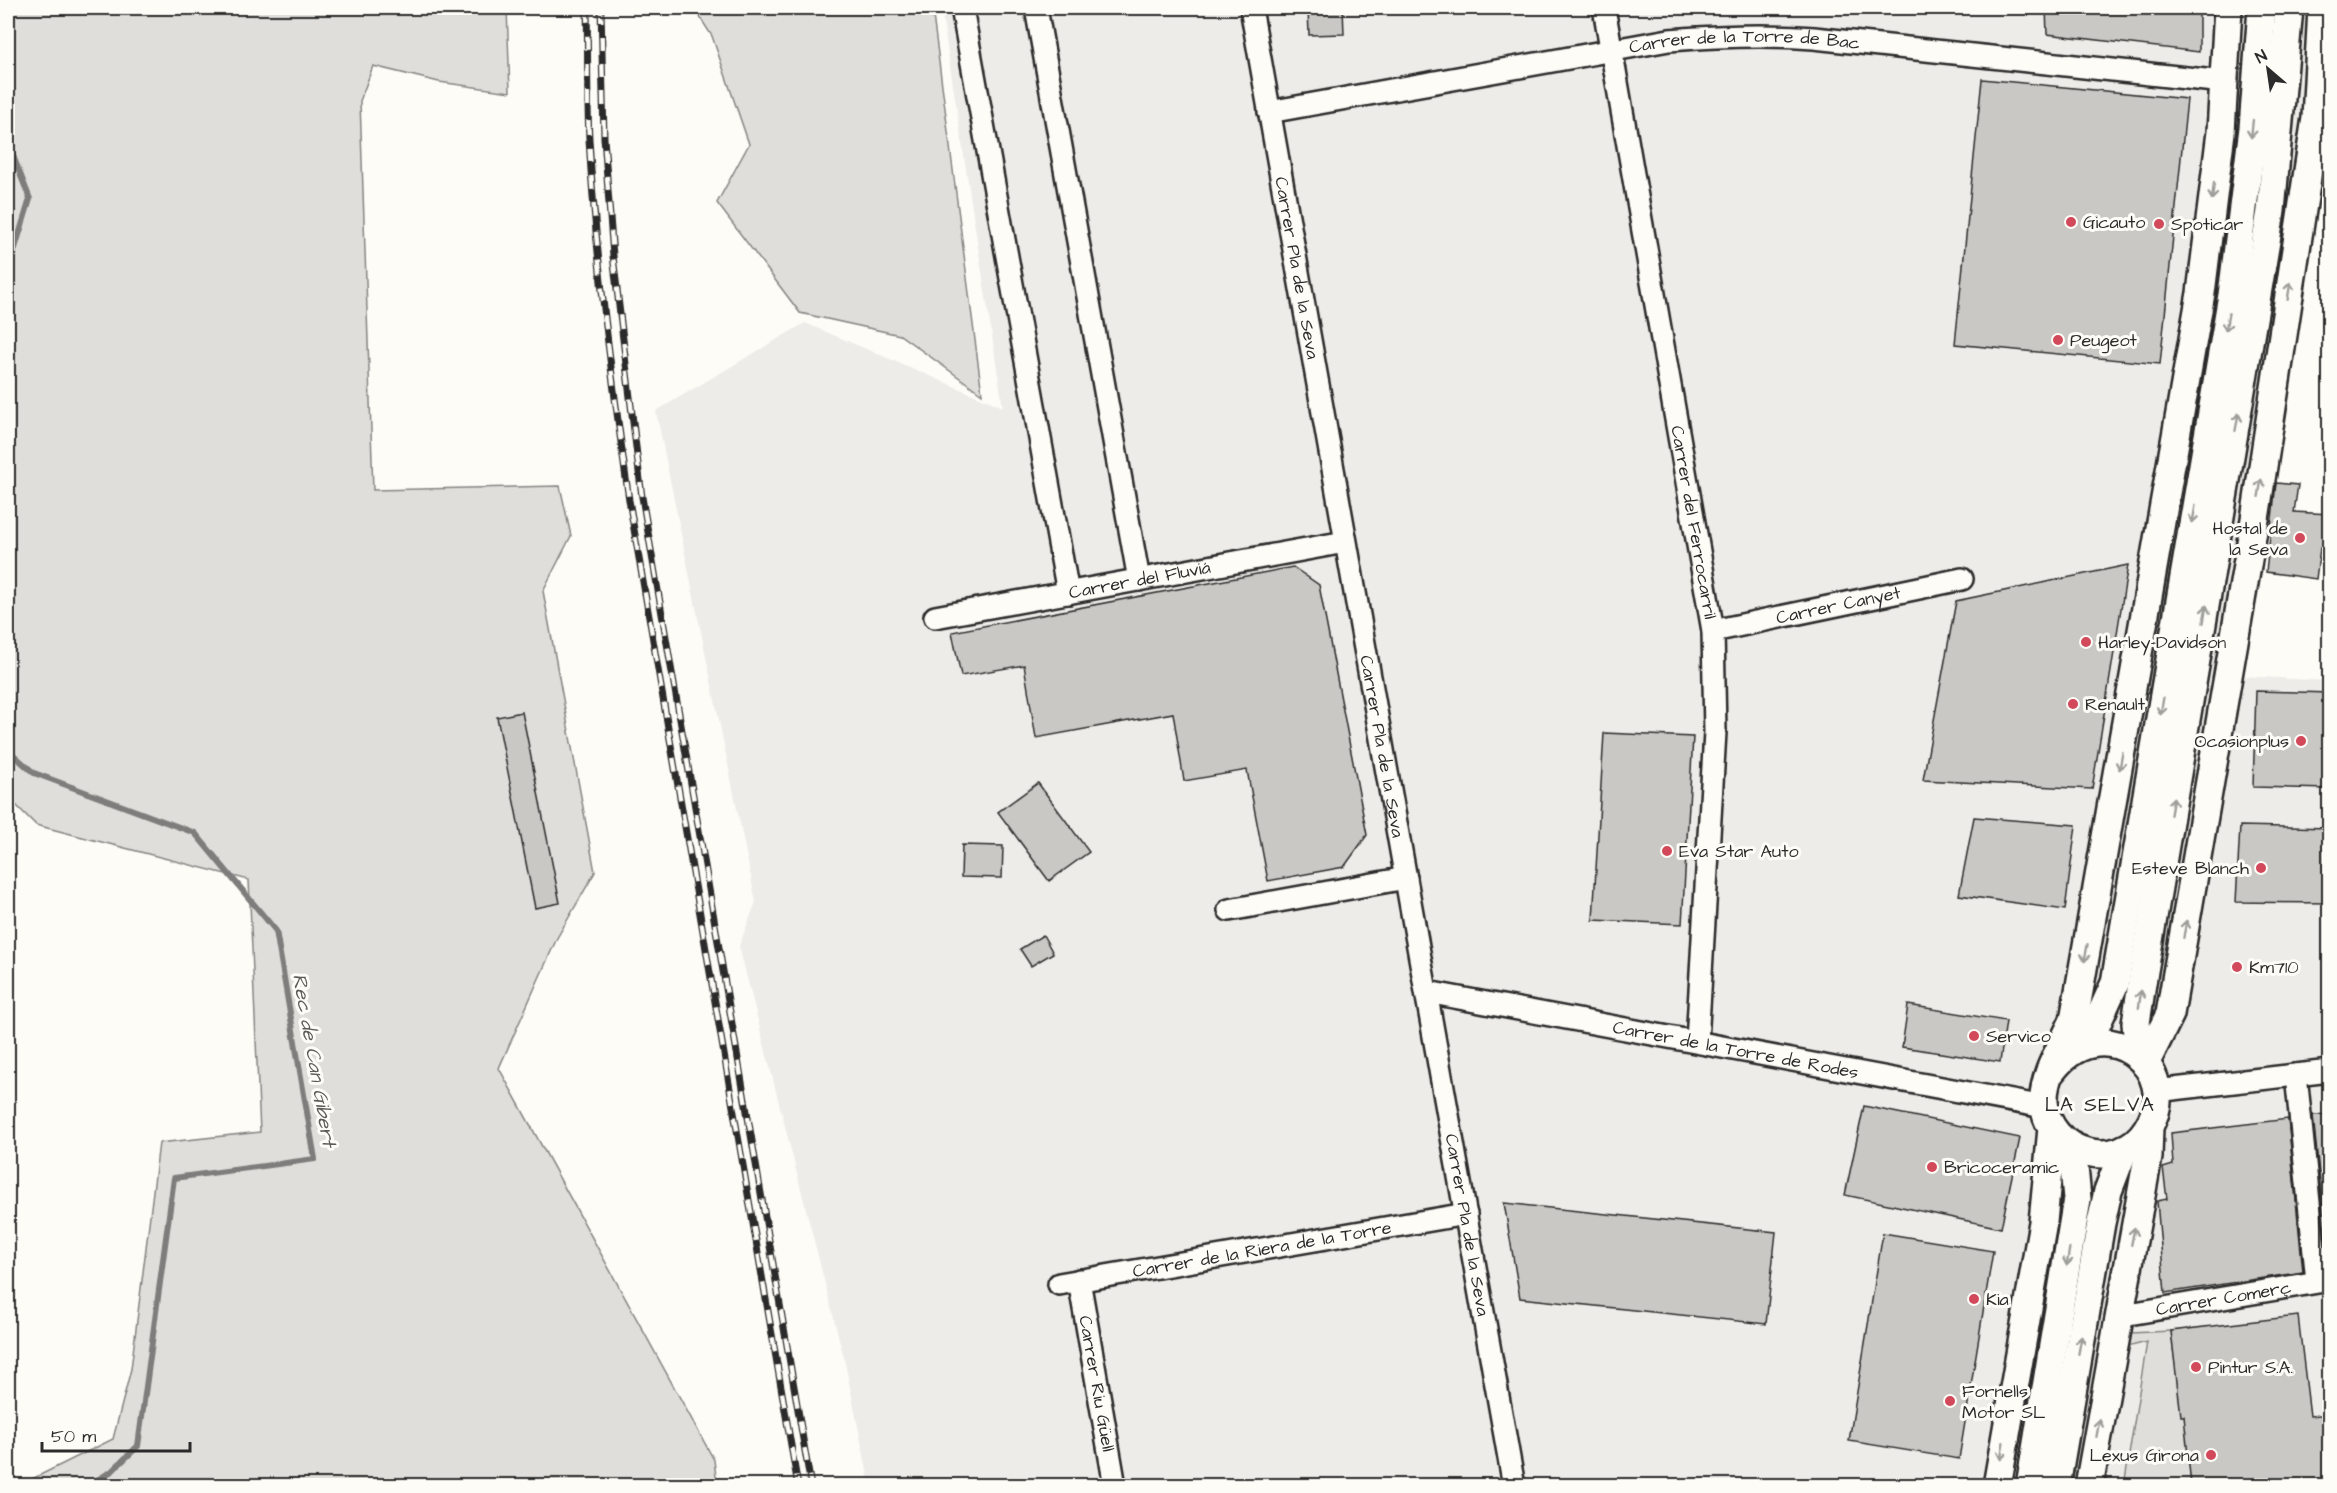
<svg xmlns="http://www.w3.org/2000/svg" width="2337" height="1493" font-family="'Architects Daughter',sans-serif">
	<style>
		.built { fill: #edece8 }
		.green { fill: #dfdeda; stroke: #858482; stroke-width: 1.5 }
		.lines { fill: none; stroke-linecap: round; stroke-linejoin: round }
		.stream { stroke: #7e7d7b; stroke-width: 6 }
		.building { fill: #c9c8c4; stroke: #2b2b2b; stroke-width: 1.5 }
		.minor-casing { stroke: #2b2b2b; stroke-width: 26 }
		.major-casing { stroke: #2b2b2b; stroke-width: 32 }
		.minor { stroke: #fdfcf7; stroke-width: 21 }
		.major { stroke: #fdfcf7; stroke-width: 27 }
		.rail-casing { stroke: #2b2b2b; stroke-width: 7 }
		.rail { stroke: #fdfcf7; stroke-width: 4.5; stroke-dasharray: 14; stroke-linecap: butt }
		.oneway { stroke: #9e9e9b }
		.poi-dot { fill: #d1495b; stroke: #fdfcf7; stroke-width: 2 }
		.labels { text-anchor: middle; stroke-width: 6; stroke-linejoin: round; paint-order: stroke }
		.street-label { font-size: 18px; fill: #2b2b2b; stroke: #fdfcf7 }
		.poi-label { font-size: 18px; fill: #2b2b2b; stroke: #fdfcf7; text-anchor: start }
		.water-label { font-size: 20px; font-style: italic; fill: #5b5b5a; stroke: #fdfcf7 }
		.neighbourhood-label { font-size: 20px; letter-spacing: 1.5px; fill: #2b2b2b; stroke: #fdfcf7 }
	</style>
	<rect width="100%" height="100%" fill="#fdfcf7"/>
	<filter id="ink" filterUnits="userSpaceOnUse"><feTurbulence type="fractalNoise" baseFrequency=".0167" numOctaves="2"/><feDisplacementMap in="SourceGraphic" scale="12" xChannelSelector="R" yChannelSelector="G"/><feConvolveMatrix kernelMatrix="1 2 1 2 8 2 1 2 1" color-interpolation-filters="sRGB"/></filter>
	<g filter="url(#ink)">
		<path class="built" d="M941,8H2329V120L2241,676L2329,681V1485H870L844,1358L739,946L756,902L656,411L805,323L1003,407Z"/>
		<g class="green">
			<path d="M8,8H507L510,92L439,82L373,66L360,101L373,490L560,486L571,536L543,591L595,872L557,938L499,1068L714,1460L717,1485H20L113,1439L131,1369L159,1143L260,1132L249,880L36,825L8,797Z"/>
			<path d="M694,8H932L982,394L900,335L800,313L717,203L749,144L712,36Z"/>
			<path d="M2171,1331L2181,1412L2185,1416L2191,1485L2124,1486L2147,1342L2127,1347L2130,1333Z"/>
		</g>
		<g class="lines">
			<g class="stream">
				<path d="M8,143L30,199L8,271"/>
				<path d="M8,750L34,773L195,833L276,931L315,1159L174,1178L138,1446L112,1471L87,1486"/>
			</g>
		</g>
		<g class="building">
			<path d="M1308,8H1343L1344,34L1309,35Z"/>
			<path d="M2046,8H2199V52L2047,34Z"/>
			<path d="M1982,79L2187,99L2160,364L1955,344Z"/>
			<path d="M2276,483L2298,485L2294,512L2330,514V548H2320L2316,579L2266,572Z"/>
			<path d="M2128,565L2092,789L1923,780L1956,601Z"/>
			<path d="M1293,567L1319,585L1367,835L1344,867L1268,881L1247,770L1184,781L1173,713L1036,738L1024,665L961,676L952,632Z"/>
			<path d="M2256,691L2330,693V789L2253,787Z"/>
			<path d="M522,712L560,903L535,908L497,717Z"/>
			<path d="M1604,733L1693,737L1682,924L1593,920Z"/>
			<path d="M1038,783L1089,852L1049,881L998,812Z"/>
			<path d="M1974,817L2076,825L2065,910L1959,895Z"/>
			<path d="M2240,826L2330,828V903L2236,902Z"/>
			<path d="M962,845L1003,846L1002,878L961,877Z"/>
			<path d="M1043,935L1053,953L1031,966L1020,949Z"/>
			<path d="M1908,1005L2006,1021L2000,1062L1902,1047Z"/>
			<path d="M1864,1106L2020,1138L2001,1228L1845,1195Z"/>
			<path d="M2330,1114V1262H2328L2313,1115Z"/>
			<path d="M2288,1119L2303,1272L2165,1293L2157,1201L2167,1199L2163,1168L2173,1165L2171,1133Z"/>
			<path d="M1504,1203L1776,1232L1766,1324L1520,1298Z"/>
			<path d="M1883,1233L1993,1251L1959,1459L1849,1441Z"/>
			<path d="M2298,1316L2310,1416L2330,1414V1483L2191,1485L2184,1416H2181L2171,1331Z"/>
		</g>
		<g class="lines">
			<g class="minor-casing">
				<g id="minor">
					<path d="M962,8L1068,593"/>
					<path d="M1036,8L1139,580"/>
					<path id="s1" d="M1251,8L1514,1486"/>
					<path id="s2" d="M1604,8L1713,631L1715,732L1697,1042"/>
					<path id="s3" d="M1269,112L1669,40C1718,36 1765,34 1814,38L2224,82"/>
					<path id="s4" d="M935,617L1345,542"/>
					<path id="s5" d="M1713,631L1962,579"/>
					<path d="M1229,910L1406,878"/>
					<path id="s6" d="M1427,992L2044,1107"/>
					<path d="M2296,1075L2317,1281"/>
					<path d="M2156,1091L2330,1071"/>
					<path id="s7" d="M1079,1280L1115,1486"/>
					<path id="s8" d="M1059,1284L1466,1214"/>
					<path id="s9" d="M2117,1316L2330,1280"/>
				</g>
			</g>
			<g class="major-casing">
				<g id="major">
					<path d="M2088,1043L2115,983L2232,295L2253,128L2262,8"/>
					<path d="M2139,1057L2136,1023L2142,983L2271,211L2289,8"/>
					<path d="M2145,1064L2170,1014L2255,519L2316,118L2322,8"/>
					<path d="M2051,1072C2100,1004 2187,1068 2147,1129C2119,1174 2046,1154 2044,1101C2043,1074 2063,1045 2074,1020L2201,293L2221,132L2228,8"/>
					<path d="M1997,1486L2043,1222L2052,1128"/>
					<path d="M2030,1486L2077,1199L2074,1167L2060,1138"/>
					<path d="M2056,1486L2101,1223L2108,1191L2124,1149"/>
					<path d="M2089,1486L2148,1157L2149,1127"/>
				</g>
			</g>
			<use href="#minor" class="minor"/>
			<use href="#major" class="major"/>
			<g class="rail-casing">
				<g id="rail">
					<path d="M587,8C588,51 587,95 589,139C596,260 612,380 629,500L798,1486"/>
					<path d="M601,8L604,138L613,256L642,497L811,1486"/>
				</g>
			</g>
			<use href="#rail" class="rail"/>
		</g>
		<defs><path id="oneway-shaft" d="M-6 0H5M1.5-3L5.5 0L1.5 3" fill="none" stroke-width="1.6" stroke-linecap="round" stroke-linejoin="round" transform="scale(1.5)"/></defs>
		<g class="oneway">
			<use href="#oneway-shaft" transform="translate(2252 129) rotate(96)"/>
			<use href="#oneway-shaft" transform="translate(2213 191) rotate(97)"/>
			<use href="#oneway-shaft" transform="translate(2289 291) rotate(-81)"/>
			<use href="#oneway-shaft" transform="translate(2227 322) rotate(100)"/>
			<use href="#oneway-shaft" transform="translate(2237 422) rotate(-80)"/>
			<use href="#oneway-shaft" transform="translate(2260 488) rotate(-81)"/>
			<use href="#oneway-shaft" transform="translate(2194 514) rotate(100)"/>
			<use href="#oneway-shaft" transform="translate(2205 614) rotate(-80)"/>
			<use href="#oneway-shaft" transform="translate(2162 706) rotate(100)"/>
			<use href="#oneway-shaft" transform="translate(2121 761) rotate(100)"/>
			<use href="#oneway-shaft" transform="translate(2172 806) rotate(-80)"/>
			<use href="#oneway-shaft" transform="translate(2185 929) rotate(-80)"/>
			<use href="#oneway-shaft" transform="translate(2086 953) rotate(100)"/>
			<use href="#oneway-shaft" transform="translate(2140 999) rotate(-82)"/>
			<use href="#oneway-shaft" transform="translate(2133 1236) rotate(-79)"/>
			<use href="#oneway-shaft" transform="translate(2068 1257) rotate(99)"/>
			<use href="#oneway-shaft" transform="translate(2080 1345) rotate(-80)"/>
			<use href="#oneway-shaft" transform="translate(2098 1428) rotate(-80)"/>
			<use href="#oneway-shaft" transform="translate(2002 1451) rotate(99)"/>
		</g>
	</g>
	<g class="poi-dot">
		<circle cx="2071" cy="222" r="6"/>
		<circle cx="2159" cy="224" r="6"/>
		<circle cx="2058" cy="340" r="6"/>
		<circle cx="2300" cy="538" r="6"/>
		<circle cx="2086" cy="642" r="6"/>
		<circle cx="2073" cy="704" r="6"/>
		<circle cx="2301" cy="741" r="6"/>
		<circle cx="1667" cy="851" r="6"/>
		<circle cx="2261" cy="868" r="6"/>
		<circle cx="2237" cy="967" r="6"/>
		<circle cx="1974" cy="1036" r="6"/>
		<circle cx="1932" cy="1167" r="6"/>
		<circle cx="1974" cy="1299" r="6"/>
		<circle cx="2196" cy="1367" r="6"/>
		<circle cx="1950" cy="1401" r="6"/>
		<circle cx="2211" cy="1455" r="6"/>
	</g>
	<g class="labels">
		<g class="street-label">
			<text dy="6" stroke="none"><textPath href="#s3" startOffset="482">Carrer de la Torre de Bac</textPath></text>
			<text dy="6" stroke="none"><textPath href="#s1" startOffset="264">Carrer Pla de la Seva</textPath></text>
			<text dy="6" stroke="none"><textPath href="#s2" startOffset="522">Carrer del Ferrocarril</textPath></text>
			<text dy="6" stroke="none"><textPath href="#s4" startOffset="208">Carrer del Fluviá</textPath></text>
			<text dy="6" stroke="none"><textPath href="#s5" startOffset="128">Carrer Canyet</textPath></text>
			<text dy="6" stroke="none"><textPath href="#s1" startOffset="750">Carrer Pla de la Seva</textPath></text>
			<text dy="6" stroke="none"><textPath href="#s6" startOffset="314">Carrer de la Torre de Rodes</textPath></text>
			<text dy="6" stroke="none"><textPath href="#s1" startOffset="1236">Carrer Pla de la Seva</textPath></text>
			<text dy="6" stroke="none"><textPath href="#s8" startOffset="206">Carrer de la Riera de la Torre</textPath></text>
			<text dy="6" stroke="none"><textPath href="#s9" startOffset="108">Carrer Comerç</textPath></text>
			<text dy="6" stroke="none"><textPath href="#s7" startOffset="105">Carrer Riu Güell</textPath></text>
		</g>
		<g class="poi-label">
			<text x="2083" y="228">Gicauto</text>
			<text x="2171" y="230">Spoticar</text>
			<text x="2070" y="346">Peugeot</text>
			<text x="2288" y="534" text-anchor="end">Hostal de<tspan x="2288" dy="21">la Seva</tspan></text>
			<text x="2098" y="648">Harley-Davidson</text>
			<text x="2085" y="710">Renault</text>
			<text x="2289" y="747" text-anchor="end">Ocasionplus</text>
			<text x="1679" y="857">Eva Star Auto</text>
			<text x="2249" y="874" text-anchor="end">Esteve Blanch</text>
			<text x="2249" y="973">Km710</text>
			<text x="1986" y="1042">Servico</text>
			<text x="1944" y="1173">Bricoceramic</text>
			<text x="1986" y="1305">Kia</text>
			<text x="2208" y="1373">Pintur S.A.</text>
			<text x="1962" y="1397">Fornells<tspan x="1962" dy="21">Motor SL</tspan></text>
			<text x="2199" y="1461" text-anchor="end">Lexus Girona</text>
		</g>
		<g class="water-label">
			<text transform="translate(315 1060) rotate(80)" y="7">Rec de Can Gibert</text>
		</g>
		<g class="neighbourhood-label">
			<text x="2100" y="1111">LA SELVA</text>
		</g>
	</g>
	<rect width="2337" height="1493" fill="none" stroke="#fdfcf7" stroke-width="30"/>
	<rect x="15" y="15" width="2307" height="1463" fill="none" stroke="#2b2b2b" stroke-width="2" filter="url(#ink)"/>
	<g transform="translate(2268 69) rotate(331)" stroke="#fdfcf7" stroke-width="4.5" paint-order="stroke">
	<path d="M0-4.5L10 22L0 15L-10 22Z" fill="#2b2b2b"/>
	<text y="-9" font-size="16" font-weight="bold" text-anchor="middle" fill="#2b2b2b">N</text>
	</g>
	<path d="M42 1442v9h148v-9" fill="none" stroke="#2b2b2b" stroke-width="3"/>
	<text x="51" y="1442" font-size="18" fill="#2b2b2b" stroke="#fdfcf7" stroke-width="4.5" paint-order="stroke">50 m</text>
</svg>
